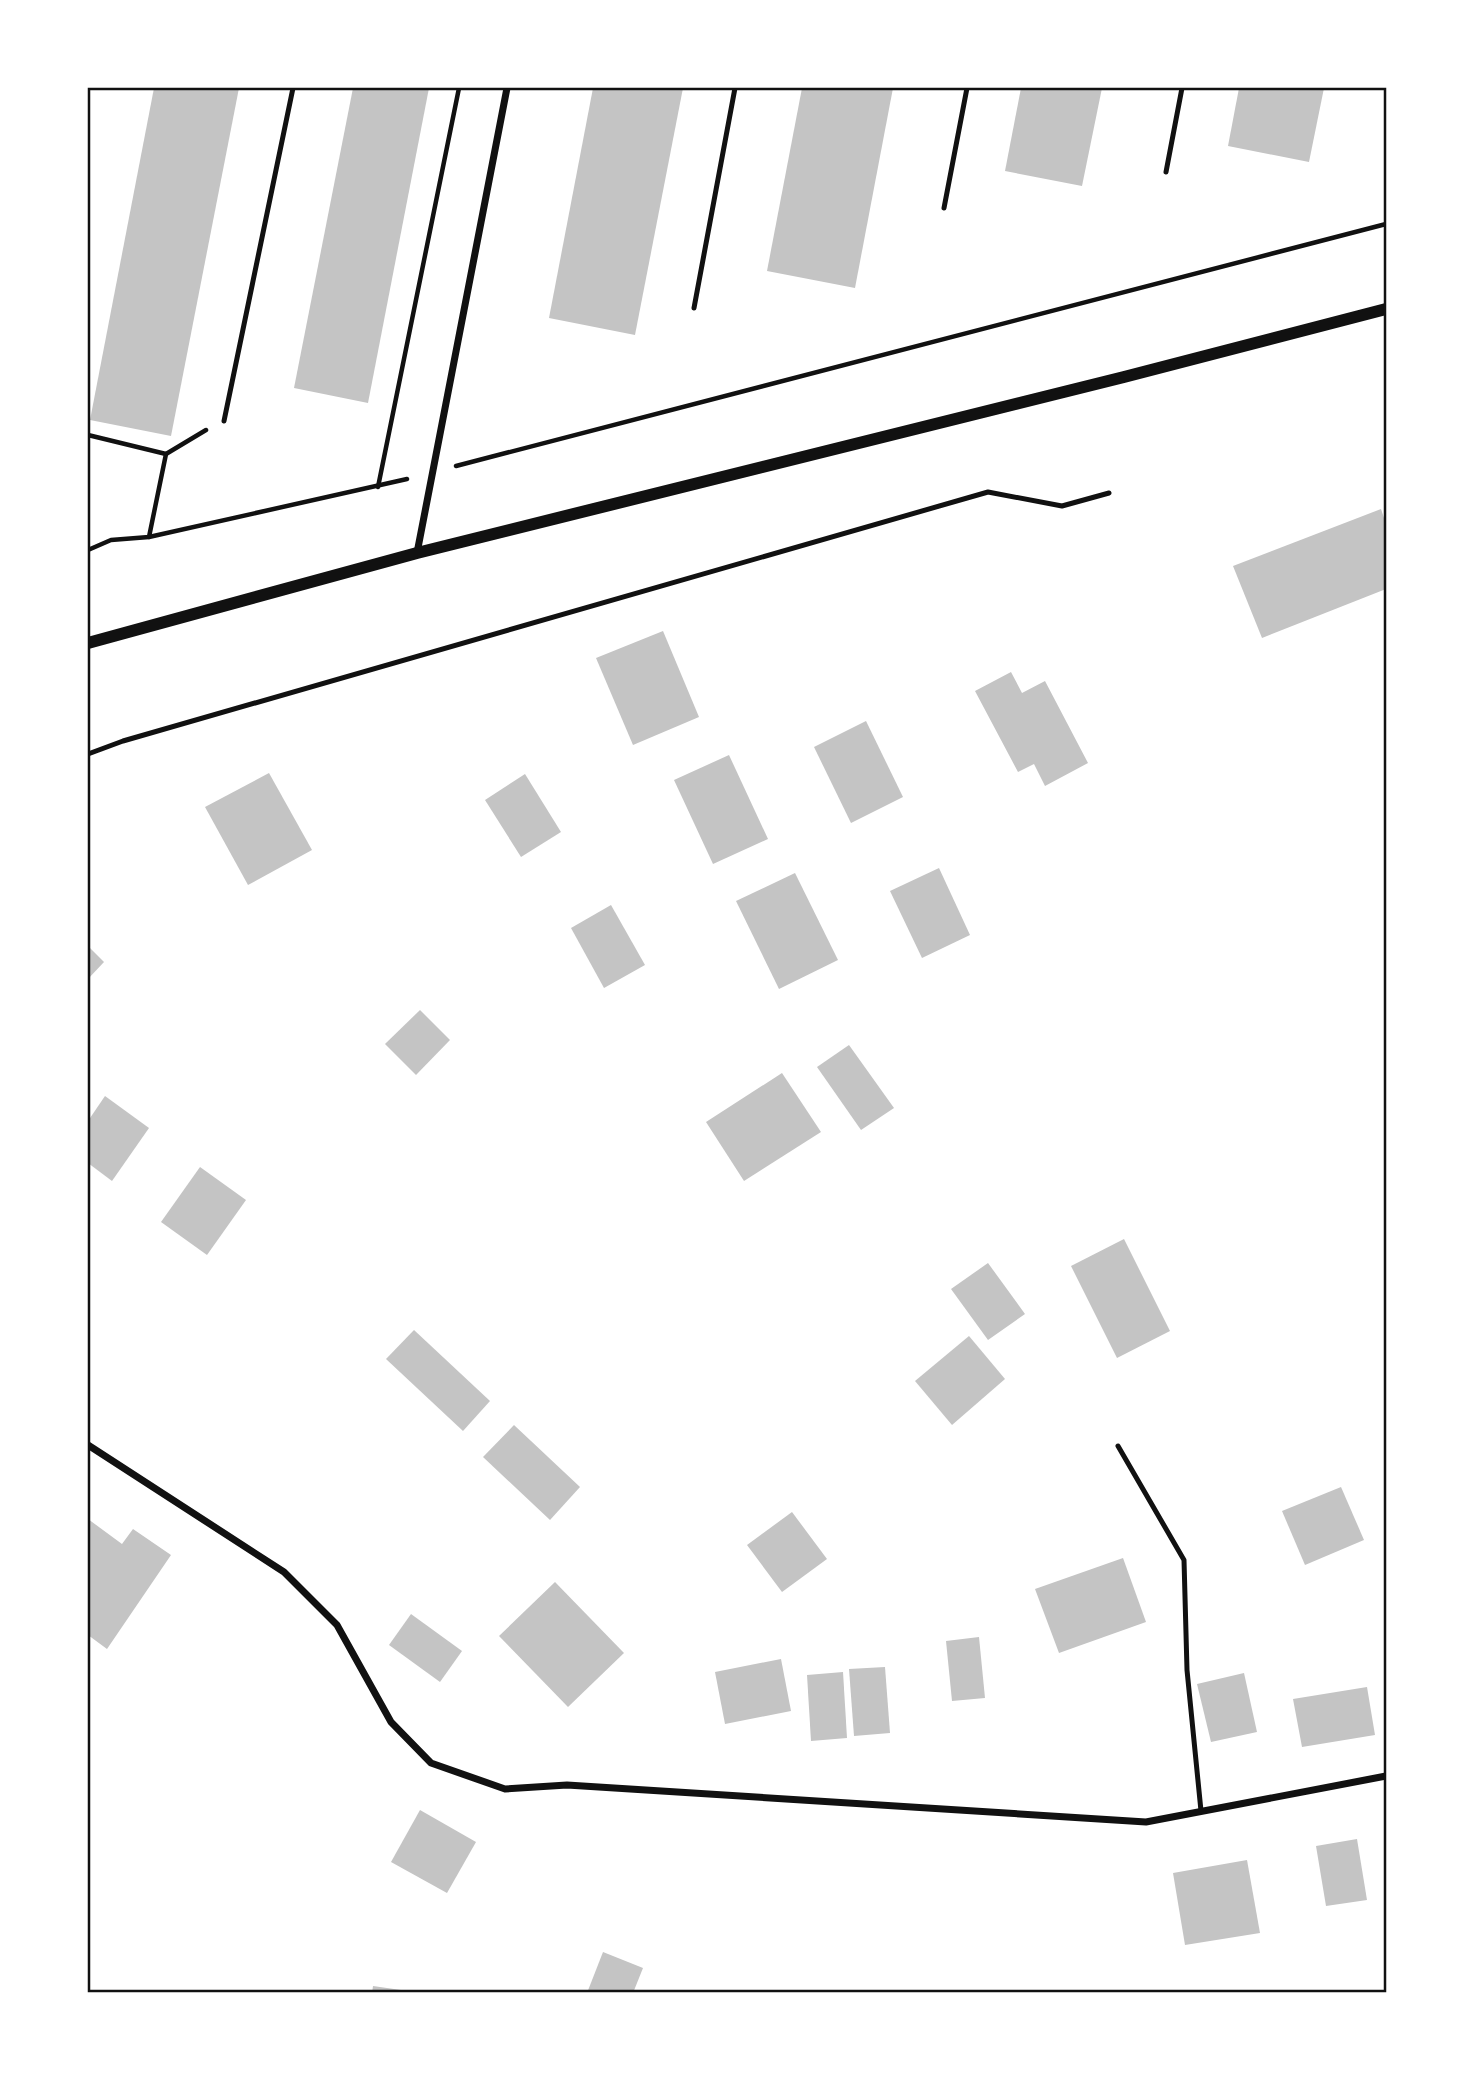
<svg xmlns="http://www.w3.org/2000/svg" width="1474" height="2080" font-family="Inter,sans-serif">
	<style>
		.building { fill: #c4c4c4 }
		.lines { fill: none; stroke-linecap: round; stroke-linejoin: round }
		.path { stroke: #111; stroke-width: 4.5 }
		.service { stroke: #111; stroke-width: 5 }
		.minor { stroke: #111; stroke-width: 7 }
		.tertiary { stroke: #111; stroke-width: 12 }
		.neatline { fill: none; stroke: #111; stroke-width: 2.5 }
	</style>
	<rect width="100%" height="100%" fill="#fff"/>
	<g class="building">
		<path d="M154,88H239L171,436L90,420Z"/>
		<path d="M353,88H429L368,403L294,388Z"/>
		<path d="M593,88H683L635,335L549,318Z"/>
		<path d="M802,88H893L855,288L767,271Z"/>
		<path d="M1021,88H1102L1082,186L1005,171Z"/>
		<path d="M1239,88H1324L1309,162L1228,146Z"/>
		<path d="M1381,509L1386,524V589L1262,638L1233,566Z"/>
		<path d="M663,631L699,717L633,745L596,658Z"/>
		<path d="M1011,672L1022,693L1045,681L1088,763L1045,786L1034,764L1018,772L975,691Z"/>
		<path d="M866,721L903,797L851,823L814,747Z"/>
		<path d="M729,755L768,839L713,864L674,780Z"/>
		<path d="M269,773L312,850L248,885L205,807Z"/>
		<path d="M525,774L561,832L521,857L485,800Z"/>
		<path d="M939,868L970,935L922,958L890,891Z"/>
		<path d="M795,873L838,960L779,989L736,901Z"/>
		<path d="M611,905L645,965L604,988L571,928Z"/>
		<path d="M88,946L104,962L88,979Z"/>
		<path d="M420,1010L450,1040L416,1075L385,1044Z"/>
		<path d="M849,1045L894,1108L861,1130L817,1067Z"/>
		<path d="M782,1073L821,1132L744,1181L706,1122Z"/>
		<path d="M105,1096L149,1128L112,1181L88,1163V1121Z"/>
		<path d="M200,1167L246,1200L207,1255L161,1222Z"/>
		<path d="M1124,1239L1170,1331L1117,1358L1071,1266Z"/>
		<path d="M988,1263L1025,1314L988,1340L951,1289Z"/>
		<path d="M414,1330L490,1401L463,1431L386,1359Z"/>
		<path d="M969,1336L1005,1379L952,1425L915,1381Z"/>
		<path d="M514,1425L580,1487L550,1520L483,1457Z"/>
		<path d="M1341,1487L1364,1540L1305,1565L1282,1511Z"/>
		<path d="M792,1512L827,1559L782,1592L747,1545Z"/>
		<path d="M88,1519L122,1544L133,1529L171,1555L107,1649L88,1635Z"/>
		<path d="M1123,1558L1146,1622L1059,1653L1035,1589Z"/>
		<path d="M555,1582L624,1653L568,1707L499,1636Z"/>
		<path d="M411,1614L462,1651L440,1682L389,1645Z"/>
		<path d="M979,1637L985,1698L952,1701L946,1641Z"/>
		<path d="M781,1659L791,1711L725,1724L715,1672Z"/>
		<path d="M885,1667L890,1733L854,1736L849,1669Z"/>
		<path d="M843,1672L847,1738L811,1741L807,1675Z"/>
		<path d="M1244,1673L1257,1732L1211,1742L1197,1684Z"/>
		<path d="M1367,1687L1375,1735L1302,1747L1293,1699Z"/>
		<path d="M420,1810L476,1842L447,1893L391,1862Z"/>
		<path d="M1357,1839L1367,1900L1326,1906L1316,1846Z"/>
		<path d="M1247,1860L1260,1933L1185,1945L1173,1873Z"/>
		<path d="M603,1952L643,1968L633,1993H587Z"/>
		<path d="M373,1986L408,1991V1993H372Z"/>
	</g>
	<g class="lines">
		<g class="path">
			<path d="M88,435L166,454"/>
			<path d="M456,466L1386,224"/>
			<path d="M378,487L459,88"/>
			<path d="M149,537L166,454L206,430"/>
			<path d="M88,550L111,540L149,537L407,479"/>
		</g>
		<g class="service">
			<path d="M1166,172L1182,88"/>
			<path d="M944,208L967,88"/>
			<path d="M694,308L735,88"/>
			<path d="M224,421L293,88"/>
			<path d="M88,754L123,741L988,492L1062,506L1109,493"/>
			<path d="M1118,1446L1184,1560L1187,1670L1201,1811"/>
		</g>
		<g class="minor">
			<path d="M417,553L507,88"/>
			<path d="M88,1445L284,1572L337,1625L391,1722L431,1763L505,1789L567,1785L1146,1822L1386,1776"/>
		</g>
		<path class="tertiary" d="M88,643L417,553L1124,377L1386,309"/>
	</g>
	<rect width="1474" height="2080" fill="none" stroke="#ffffff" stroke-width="178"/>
	<rect x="89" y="89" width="1296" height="1902" class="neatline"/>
</svg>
